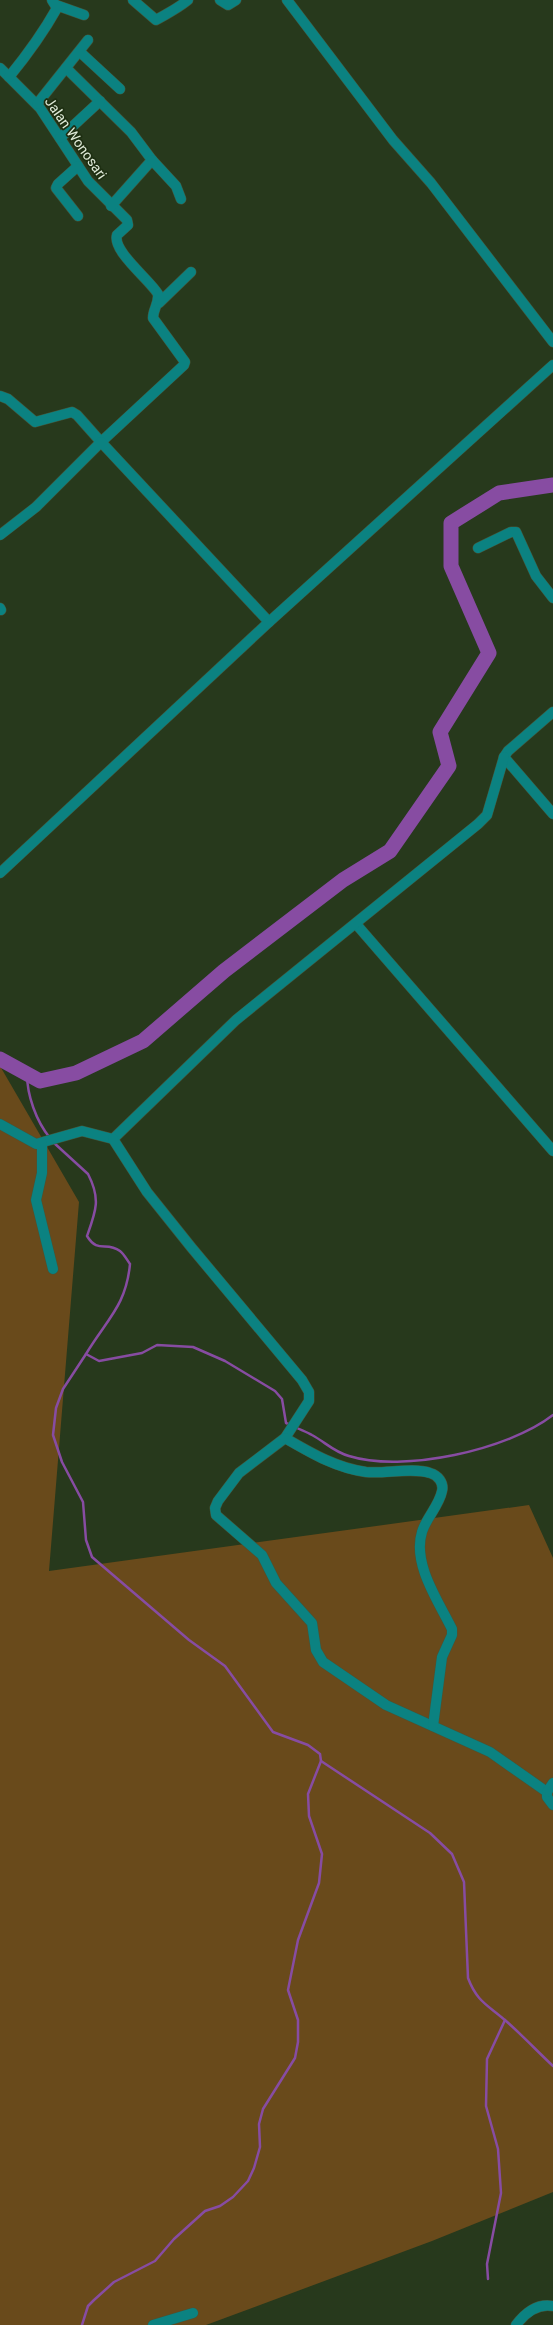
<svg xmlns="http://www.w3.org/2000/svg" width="553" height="2325" font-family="Roboto,sans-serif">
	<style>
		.green { fill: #694a1b }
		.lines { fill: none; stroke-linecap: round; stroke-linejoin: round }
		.stream { stroke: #874ca2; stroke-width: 2.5 }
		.river { stroke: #874ca2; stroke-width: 15 }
		.minor-casing { stroke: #45553a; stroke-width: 11 }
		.minor { stroke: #0b8281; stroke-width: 10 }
		.labels { text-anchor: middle; stroke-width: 3.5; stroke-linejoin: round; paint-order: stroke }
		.street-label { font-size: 14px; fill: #e0ebd9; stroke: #1e2f12 }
	</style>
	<rect width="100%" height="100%" fill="#27391c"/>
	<path class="green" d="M0,1066L79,1202L49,1571L529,1505L553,1558V2192L432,2241L206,2325H0Z"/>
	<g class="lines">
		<g class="stream">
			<path d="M27,1074C27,1095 36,1121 50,1138"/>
			<path d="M53,1142L88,1174C101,1199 96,1211 87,1236C98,1254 106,1241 120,1251C124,1254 127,1260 130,1264C126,1306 107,1319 86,1354L99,1361L142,1353L157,1345L193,1347L225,1361L275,1391L282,1399L286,1423L291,1425"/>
			<path d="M295,1427C301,1430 307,1432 312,1435C325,1442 334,1452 349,1456C403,1473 508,1450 553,1415"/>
			<path d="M321,1761L430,1833L452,1854L464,1882L468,1978C477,2002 488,2005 506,2021C522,2035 537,2051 553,2066"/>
			<path d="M488,2279L487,2264L501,2193L498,2149L486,2106L487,2059L505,2020"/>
			<path d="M82,2325L88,2306L94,2300L114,2282L155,2261L174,2239L205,2211L220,2206L233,2197L248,2181L254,2168L260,2147L259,2124L263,2109L295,2058L298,2042V2020L288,1990L298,1940L319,1883L322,1854L309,1816L308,1794L321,1761L320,1754L308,1745L273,1732L225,1666L189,1640L92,1557L86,1540L83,1502L62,1462L53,1435L56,1408L63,1389L86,1354"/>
		</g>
		<path class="river" d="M0,1059L40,1081L76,1073L143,1041L224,971L343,880L390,851L449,766L440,732L489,653L451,566V523L499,493L553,485"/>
		<g class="minor-casing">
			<g id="minor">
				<path d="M133,0L156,20C168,13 177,9 188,0"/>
				<path d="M220,0L228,5L236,0"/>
				<path d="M287,0L393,140L431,183L553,342"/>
				<path d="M56,5L84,15"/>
				<path d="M80,52L120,89"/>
				<path d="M0,68L40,108L88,181L127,220L128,225L117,235C112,251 150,280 158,294C159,304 153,309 153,318L185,362L184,365L101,442L77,415L72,412L35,422L8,399L0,396"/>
				<path d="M66,68L131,132L152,160L111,206"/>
				<path d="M9,77C27,55 43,33 57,8L52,0"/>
				<path d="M37,104L88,40"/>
				<path d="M60,138L100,101"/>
				<path d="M152,160L176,186L181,199"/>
				<path d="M78,166L58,184L56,188L78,216"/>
				<path d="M159,303L191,272"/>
				<path d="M0,535L36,507L101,442L269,622"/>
				<path d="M478,548L511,532H516L536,576L553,598"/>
				<path d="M0,608L1,610"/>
				<path d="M553,712L508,751L504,757L553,814"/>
				<path d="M0,873L269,622L553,365"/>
				<path d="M356,924L553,1151"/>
				<path d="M0,1124L36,1144L82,1131L113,1139L236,1020L478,824L487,815L504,757"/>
				<path d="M113,1139L147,1192L191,1247L302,1380L309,1392V1401L285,1438L239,1473L218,1501L215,1508L216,1515L262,1555L276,1583L312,1623L316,1650L323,1662L386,1705L490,1752L547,1792"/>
				<path d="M42,1143V1173L36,1200L53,1269"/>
				<path d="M285,1438C311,1453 336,1468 366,1472C385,1474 413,1467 430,1473C438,1475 444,1483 442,1491C439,1506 426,1518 422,1532C412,1564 439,1602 452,1629V1635L442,1657L433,1726"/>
				<path d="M547,1792V1797L553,1805"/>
				<path d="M547,1792L553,1783"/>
				<path d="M153,2325L193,2313"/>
				<path d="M516,2325C525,2313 537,2303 553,2306"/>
			</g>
		</g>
		<use href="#minor" class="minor"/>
	</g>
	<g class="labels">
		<g class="street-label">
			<text transform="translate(76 138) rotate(55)" y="5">Jalan Wonosari</text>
		</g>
	</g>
</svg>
